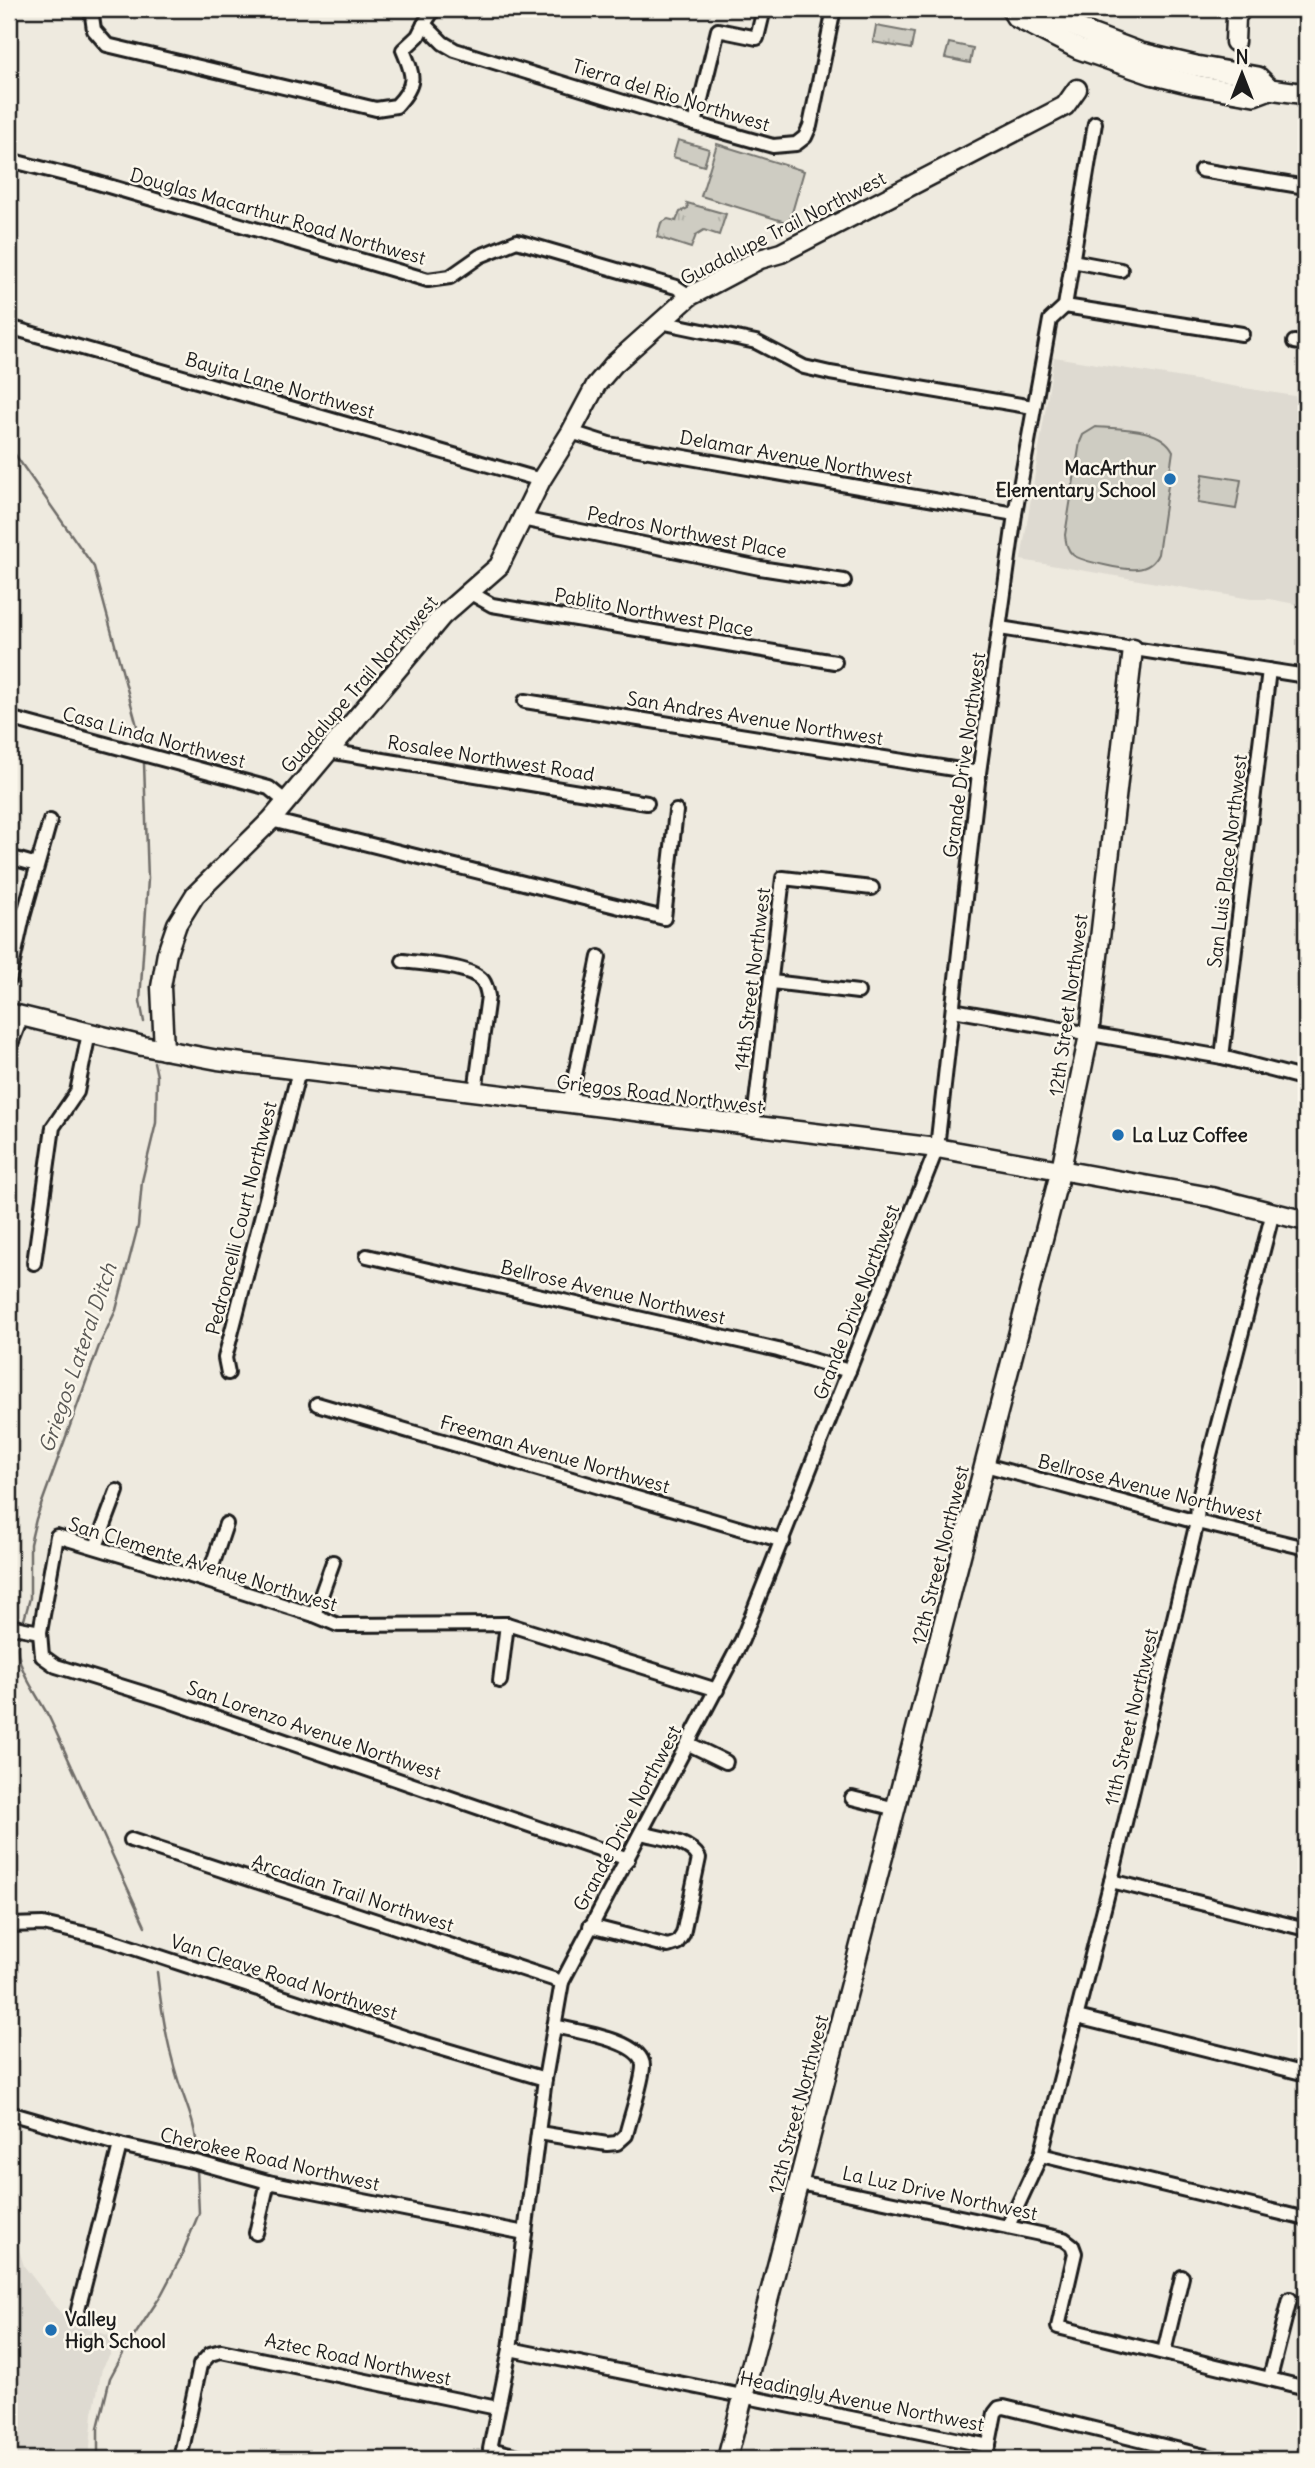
<svg xmlns="http://www.w3.org/2000/svg" width="1315" height="2468" font-family="Delius,sans-serif">
	<style>
		.built { fill: #dedad1 }
		.grass { fill: url(#grass-tufts); stroke: #75746f; stroke-width: 2 }
		.pitch { fill: #ceccc2; stroke: #75746f; stroke-width: 2 }
		.lines { fill: none; stroke-linecap: round; stroke-linejoin: round }
		.stream { stroke: #6f6d69; stroke-width: 2.5 }
		.street-casing { stroke: #1c1c1c; stroke-width: 18 }
		.secondary-casing { stroke: #1c1c1c; stroke-width: 23 }
		.primary-casing { stroke: #1c1c1c; stroke-width: 24 }
		.street { stroke: #fbf7ec; stroke-width: 12 }
		.secondary { stroke: #fbf7ec; stroke-width: 18 }
		.primary { stroke: #fbf7ec; stroke-width: 19 }
		.poi-dot { fill: #1f6fb2; stroke: #fbf7ec; stroke-width: 2.5 }
		.labels { text-anchor: middle; stroke-width: 5; stroke-linejoin: round; paint-order: stroke }
		.street-label { font-size: 19px; fill: #1c1c1c; stroke: #fbf7ec }
		.poi-label { font-size: 19px; font-weight: bold; fill: #1c1c1c; stroke: #fbf7ec; text-anchor: start }
		.water-label { font-size: 21px; font-style: italic; fill: #5a5956; stroke: #fbf7ec }
	</style>
	<defs>
		<pattern id="grass-tufts" width="24" height="20" patternUnits="userSpaceOnUse" patternTransform="scale(1.75)"><rect width="24" height="20" fill="#ceccc2"/><path d="M3 7l-1-3M5 7V3M7 7l1-3M15 17l-1-3M17 17v-4M19 17l1-3" fill="none" stroke="#b0afa6"/></pattern>
	</defs>
	<rect width="100%" height="100%" fill="#eeeadf"/>
	<filter id="ink" filterUnits="userSpaceOnUse"><feTurbulence type="fractalNoise" baseFrequency=".0143" numOctaves="2"/><feDisplacementMap in="SourceGraphic" scale="14" xChannelSelector="R" yChannelSelector="G"/><feConvolveMatrix kernelMatrix="1 2 1 2 8 2 1 2 1" color-interpolation-filters="sRGB"/></filter>
	<g filter="url(#ink)">
		<g class="built">
			<path d="M1054,357L1306,398V606L1269,599H1251L1021,560Z"/>
			<path d="M9,2218L24,2266L67,2321L119,2339L102,2369L93,2413L89,2459H9Z"/>
		</g>
		<g class="grass">
			<path d="M876,26L914,33L911,49L873,42Z"/>
			<path d="M949,43L973,48L970,63L945,58Z"/>
			<path d="M687,203L726,214L719,235L704,230L696,235L691,248L657,237L661,223L668,219L676,221L680,212L688,208Z"/>
		</g>
		<g class="pitch">
			<path d="M678,140L709,149L704,166L673,157Z"/>
			<path d="M717,144L804,171L789,223L701,196Z"/>
			<path d="M1096,427C1120,429 1161,427 1173,451L1158,554C1154,563 1148,568 1137,569C1127,571 1081,561 1073,555C1067,550 1066,543 1065,535L1080,442L1083,435Z"/>
			<path d="M1203,474L1241,480L1236,509L1198,503Z"/>
		</g>
		<g class="lines">
			<g class="stream">
				<path d="M9,446L94,567L143,748"/>
				<path d="M144,1022L140,1001L148,879L144,763"/>
				<path d="M24,1620L30,1598V1544L36,1519L99,1346L116,1310L138,1226L142,1181L156,1123L157,1076L154,1062"/>
				<path d="M18,1645C16,1669 39,1697 50,1719L145,1926"/>
				<path d="M157,1972C161,2008 167,2045 178,2080C186,2104 197,2127 197,2153"/>
				<path d="M98,2459V2428L110,2378L125,2350L160,2297L180,2259L199,2213L197,2170"/>
			</g>
			<g class="street-casing">
				<g id="street">
					<path d="M91,9L94,30L107,45L376,109L396,106C417,84 414,76 403,50L418,36L424,24"/>
					<path d="M434,9L424,24L443,43L455,50L695,124L773,146L796,144L805,137L810,126L834,9"/>
					<path d="M695,124L718,30L757,38L764,9"/>
					<path d="M9,160L88,180L428,280L450,277L480,256L517,241L662,283L676,287L690,296"/>
					<path d="M1201,170L1306,187"/>
					<path d="M1072,261L1121,270"/>
					<path d="M1065,306L1242,334"/>
					<path d="M660,322L756,342L804,367L830,373L1033,407"/>
					<path d="M9,327L541,480"/>
					<path d="M1294,342L1306,344"/>
					<path d="M571,432L609,444L1015,514"/>
					<path d="M522,519L760,568L844,581"/>
					<path d="M469,592L492,605L835,662"/>
					<path d="M1000,628L1306,676"/>
					<path d="M525,701L979,773"/>
					<path d="M9,718L269,788L286,802"/>
					<path d="M328,751L647,803"/>
					<path d="M271,820L664,918L676,811"/>
					<path d="M9,857L37,865"/>
					<path d="M9,913L23,917"/>
					<path d="M403,961C423,964 470,965 483,981C486,985 487,991 488,996L475,1092"/>
					<path d="M9,980L23,917L50,821"/>
					<path d="M772,982L858,992"/>
					<path d="M953,1010L1222,1057L1306,1079"/>
					<path d="M9,1049L22,1016"/>
					<path d="M1222,1057L1269,670"/>
					<path d="M569,1105L599,957"/>
					<path d="M753,1127L783,878L872,888"/>
					<path d="M367,1256L778,1350L849,1371"/>
					<path d="M34,1263L53,1127L77,1092L89,1033"/>
					<path d="M228,1373L225,1358L299,1071"/>
					<path d="M317,1404L783,1541"/>
					<path d="M985,1465L1197,1522L1306,1548"/>
					<path d="M96,1547L117,1491"/>
					<path d="M207,1581L226,1524"/>
					<path d="M314,1615L333,1562"/>
					<path d="M9,1626L40,1632L42,1656L56,1666L166,1700L628,1859"/>
					<path d="M40,1632L57,1536L207,1581L314,1615L338,1625L507,1624L717,1690"/>
					<path d="M500,1681L507,1624"/>
					<path d="M689,1744L726,1762"/>
					<path d="M852,1798L896,1809"/>
					<path d="M131,1840L562,1982"/>
					<path d="M1111,1881L1306,1929"/>
					<path d="M9,1925L43,1924L103,1938L416,2041L545,2079"/>
					<path d="M590,1926L668,1946L677,1943L683,1934L699,1858C689,1840 659,1838 641,1833"/>
					<path d="M1077,2017L1306,2074"/>
					<path d="M9,2113L120,2145L196,2162L268,2182L525,2233"/>
					<path d="M539,2133L607,2144L617,2143L626,2135C630,2118 643,2081 643,2066C643,2040 574,2031 554,2026"/>
					<path d="M1041,2155L1306,2219"/>
					<path d="M799,2183L1064,2239L1072,2245L1075,2253L1058,2327L1306,2388"/>
					<path d="M1008,2226L1041,2155L1111,1881L1197,1522L1198,1501L1273,1212"/>
					<path d="M256,2233L268,2182"/>
					<path d="M78,2310L120,2145"/>
					<path d="M510,2349L989,2446"/>
					<path d="M1164,2352L1182,2277"/>
					<path d="M1270,2378L1290,2299"/>
					<path d="M180,2459L200,2365L210,2354L221,2351L497,2408"/>
					<path d="M530,2459L490,2449L510,2349L545,2079L562,1982L742,1640L937,1148L979,773L1015,514L1050,320L1065,306L1095,123"/>
					<path d="M986,2459L995,2413L999,2408L1004,2407L1217,2459"/>
				</g>
			</g>
			<g class="secondary-casing">
				<g id="secondary">
					<path d="M1235,42L1236,17L1242,9"/>
					<path d="M9,1013L143,1046L218,1060L937,1148L1211,1197L1306,1221"/>
					<path d="M164,1050L161,987L167,953L177,924L195,895L271,820L442,616L499,566L541,480L571,432L596,385L614,364L690,296L760,259L781,253L1065,106L1077,89"/>
					<path d="M727,2459L1061,1169L1089,1035L1133,649"/>
				</g>
			</g>
			<g class="primary-casing">
				<g id="primary">
					<path d="M1011,9L1016,17L1079,49L1151,74L1196,85L1254,95L1270,89L1306,94"/>
					<path d="M1038,9L1093,35L1141,53L1196,66L1258,77L1270,89"/>
				</g>
			</g>
			<use href="#street" class="street"/>
			<use href="#secondary" class="secondary"/>
			<use href="#primary" class="primary"/>
		</g>
	</g>
	<g class="poi-dot">
		<circle cx="1170" cy="479" r="7"/>
		<circle cx="1118" cy="1135" r="7"/>
		<circle cx="51" cy="2330" r="7"/>
	</g>
	<g class="labels">
		<g class="street-label">
			<text transform="translate(671 95) rotate(17)" y="7">Tierra del Rio Northwest</text>
			<text transform="translate(278 216) rotate(16)" y="7">Douglas Macarthur Road Northwest</text>
			<text transform="translate(783 228) rotate(-27)" y="7">Guadalupe Trail Northwest</text>
			<text transform="translate(280 385) rotate(16)" y="7">Bayita Lane Northwest</text>
			<text transform="translate(796 457) rotate(10)" y="7">Delamar Avenue Northwest</text>
			<text transform="translate(687 532) rotate(11)" y="7">Pedros Northwest Place</text>
			<text transform="translate(654 612) rotate(10)" y="7">Pablito Northwest Place</text>
			<text transform="translate(359 684) rotate(-49)" y="7">Guadalupe Trail Northwest</text>
			<text transform="translate(755 718) rotate(9)" y="7">San Andres Avenue Northwest</text>
			<text transform="translate(154 737) rotate(15)" y="7">Casa Linda Northwest</text>
			<text transform="translate(964 755) rotate(-82)" y="7">Grande Drive Northwest</text>
			<text transform="translate(491 758) rotate(9)" y="7">Rosalee Northwest Road</text>
			<text transform="translate(1227 861) rotate(-83)" y="7">San Luis Place Northwest</text>
			<text transform="translate(752 979) rotate(-83)" y="7">14th Street Northwest</text>
			<text transform="translate(1068 1005) rotate(-82)" y="7">12th Street Northwest</text>
			<text transform="translate(660 1094) rotate(7)" y="7">Griegos Road Northwest</text>
			<text transform="translate(241 1218) rotate(-76)" y="7">Pedroncelli Court Northwest</text>
			<text transform="translate(613 1292) rotate(13)" y="7">Bellrose Avenue Northwest</text>
			<text transform="translate(856 1302) rotate(-69)" y="7">Grande Drive Northwest</text>
			<text transform="translate(555 1454) rotate(16)" y="7">Freeman Avenue Northwest</text>
			<text transform="translate(1150 1488) rotate(14)" y="7">Bellrose Avenue Northwest</text>
			<text transform="translate(940 1555) rotate(-76)" y="7">12th Street Northwest</text>
			<text transform="translate(203 1564) rotate(17)" y="7">San Clemente Avenue Northwest</text>
			<text transform="translate(1131 1717) rotate(-77)" y="7">11th Street Northwest</text>
			<text transform="translate(314 1730) rotate(19)" y="7">San Lorenzo Avenue Northwest</text>
			<text transform="translate(627 1818) rotate(-62)" y="7">Grande Drive Northwest</text>
			<text transform="translate(353 1893) rotate(18)" y="7">Arcadian Trail Northwest</text>
			<text transform="translate(284 1977) rotate(18)" y="7">Van Cleave Road Northwest</text>
			<text transform="translate(798 2104) rotate(-75)" y="7">12th Street Northwest</text>
			<text transform="translate(270 2159) rotate(13)" y="7">Cherokee Road Northwest</text>
			<text transform="translate(940 2193) rotate(12)" y="7">La Luz Drive Northwest</text>
			<text transform="translate(358 2359) rotate(12)" y="7">Aztec Road Northwest</text>
			<text transform="translate(862 2401) rotate(11)" y="7">Headingly Avenue Northwest</text>
		</g>
		<g class="poi-label">
			<text x="1156" y="475" text-anchor="end">MacArthur<tspan x="1156" dy="22">Elementary School</tspan></text>
			<text x="1132" y="1142">La Luz Coffee</text>
			<text x="65" y="2326">Valley<tspan x="65" dy="22">High School</tspan></text>
		</g>
		<g class="water-label">
			<text transform="translate(78 1358) rotate(-71)" y="7">Griegos Lateral Ditch</text>
		</g>
	</g>
	<rect width="1315" height="2468" fill="none" stroke="#fbf7ec" stroke-width="35"/>
	<rect x="18" y="18" width="1280" height="2433" fill="none" stroke="#1c1c1c" stroke-width="2.5" filter="url(#ink)"/>
	<g transform="translate(1242 74)" stroke="#fbf7ec" stroke-width="5" paint-order="stroke">
	<path d="M0-5L12 26L0 18L-12 26Z" fill="#1c1c1c"/>
	<text y="-10" font-size="19" font-weight="bold" text-anchor="middle" fill="#1c1c1c">N</text>
	</g>
</svg>
